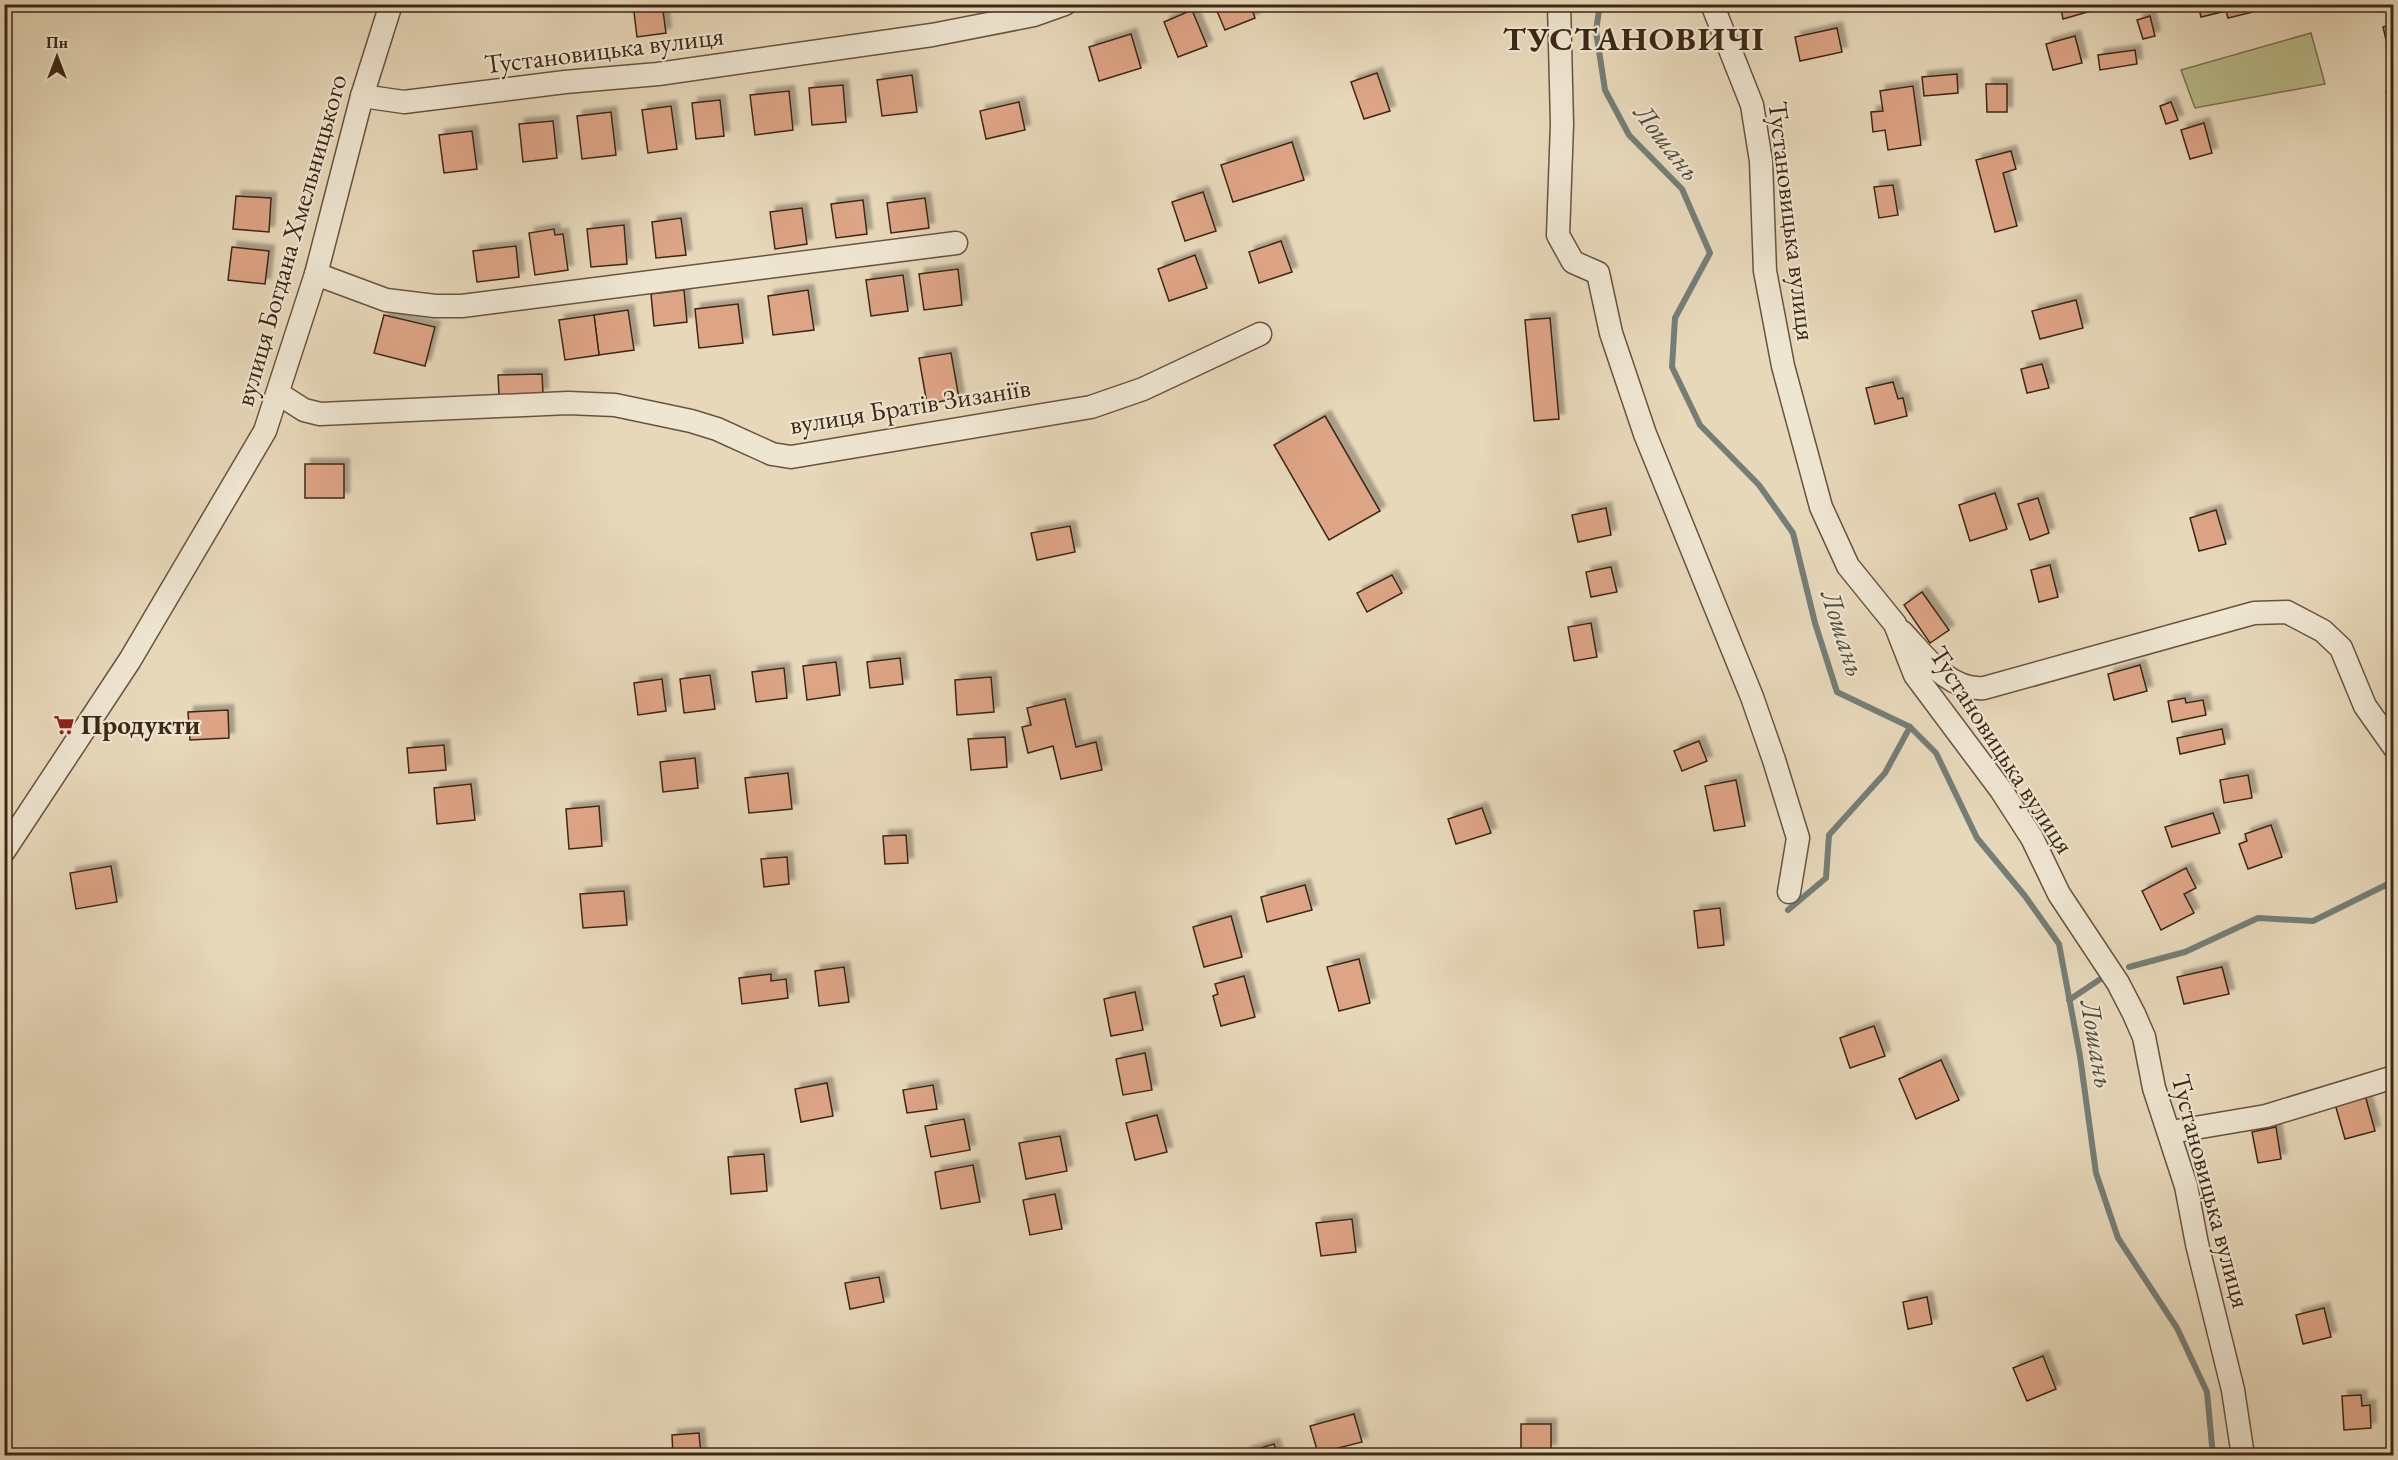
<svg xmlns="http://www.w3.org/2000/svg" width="2398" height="1460" font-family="'EB Garamond',serif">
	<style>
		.green { fill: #babd8c; stroke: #7b7250; stroke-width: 1.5 }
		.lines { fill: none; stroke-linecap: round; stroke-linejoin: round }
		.stream { stroke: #747e77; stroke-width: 6 }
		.building { fill: #dea486; stroke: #3c2814; stroke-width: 1.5; filter: url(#shadow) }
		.street-casing { stroke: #67543e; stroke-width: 25 }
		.street { stroke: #efe6d2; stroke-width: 22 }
		.labels { text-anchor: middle; stroke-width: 4.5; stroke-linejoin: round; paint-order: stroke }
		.street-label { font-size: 27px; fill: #3c2814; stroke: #efe6d2 }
		.poi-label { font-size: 27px; font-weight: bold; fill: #3c2814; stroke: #efe6d2; text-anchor: start }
		.water-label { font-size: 28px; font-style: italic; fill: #544c3d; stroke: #efe6d2 }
		.district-label { font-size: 33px; font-weight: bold; letter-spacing: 1.5px; fill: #3c2814; stroke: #efe6d2 }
	</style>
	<defs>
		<filter id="shadow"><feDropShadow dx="5.5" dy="-5.5" stdDeviation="1.5" flood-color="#0004"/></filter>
	</defs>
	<rect width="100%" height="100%" fill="#e7d8ba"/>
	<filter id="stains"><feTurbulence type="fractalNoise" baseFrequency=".00333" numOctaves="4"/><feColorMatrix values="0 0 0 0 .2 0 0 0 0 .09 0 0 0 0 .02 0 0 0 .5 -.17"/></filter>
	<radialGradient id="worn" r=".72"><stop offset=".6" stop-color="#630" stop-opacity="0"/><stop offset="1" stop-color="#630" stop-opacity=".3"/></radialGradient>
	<path class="green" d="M2311,33L2325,84L2195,108L2181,70Z"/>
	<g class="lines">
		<g class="stream">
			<path d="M1600,4L1596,31L1605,90L1629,135L1682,189L1710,253L1675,318L1672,367L1700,425L1759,485L1793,533L1815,623L1837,692L1910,727L1936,753L1977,838L2025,896L2059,944L2080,1056L2096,1173L2118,1238L2177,1328L2207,1392L2213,1456"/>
			<path d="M1788,910L1826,878L1829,835L1885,773L1910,727"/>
			<path d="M2129,967L2185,952L2258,918L2313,921L2394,881"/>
			<path d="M2069,1000L2102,978"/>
		</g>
	</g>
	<g class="building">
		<path d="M633,4H662L666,33L637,37Z"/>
		<path d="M1214,4H1250L1255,18L1225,30Z"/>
		<path d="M1822,4H1854V5L1823,11Z"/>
		<path d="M2060,4H2096L2098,9L2063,19Z"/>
		<path d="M2198,4H2251L2253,12L2228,18L2226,11L2201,17Z"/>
		<path d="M1192,10L1207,46L1178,57L1164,22Z"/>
		<path d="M2150,16L2155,36L2143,39L2137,20Z"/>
		<path d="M2394,24V64H2392L2383,27Z"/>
		<path d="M1837,28L1842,52L1800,61L1795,37Z"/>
		<path d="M1131,34L1141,68L1099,81L1089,47Z"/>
		<path d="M2075,36L2082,63L2053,70L2046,44Z"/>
		<path d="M2135,50L2137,64L2100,70L2098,55Z"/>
		<path d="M1377,73L1390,111L1364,119L1351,82Z"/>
		<path d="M1957,74L1958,93L1924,96L1922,77Z"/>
		<path d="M912,75L917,112L882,116L877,80Z"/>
		<path d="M1986,84H2007V112H1987Z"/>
		<path d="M843,85L846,122L812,125L809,88Z"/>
		<path d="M1913,86L1921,145L1888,150L1885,130L1873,132L1871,112L1883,111L1880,91Z"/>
		<path d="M2394,90V119L2386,92Z"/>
		<path d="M789,91L793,130L755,135L750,95Z"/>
		<path d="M720,100L724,136L696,139L692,103Z"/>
		<path d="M1019,102L1025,130L986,139L980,111Z"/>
		<path d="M2171,102L2178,120L2166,124L2160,106Z"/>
		<path d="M671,106L677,149L648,153L642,110Z"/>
		<path d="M611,112L616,155L582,159L577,116Z"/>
		<path d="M553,121L557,158L523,162L519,124Z"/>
		<path d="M2204,123L2212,153L2190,159L2181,130Z"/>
		<path d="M472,131L477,169L444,173L439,135Z"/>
		<path d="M1292,142L1304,180L1233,202L1221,165Z"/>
		<path d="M2011,151L2016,169L2003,173L2017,226L1995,232L1976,160Z"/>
		<path d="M1893,185L1898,215L1879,218L1874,187Z"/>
		<path d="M1203,192L1216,231L1185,241L1172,202Z"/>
		<path d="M236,196L271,198L269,232L233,229Z"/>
		<path d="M925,198L929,228L891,233L887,203Z"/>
		<path d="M863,200L867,234L836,238L831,204Z"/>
		<path d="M802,208L807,244L775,249L770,212Z"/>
		<path d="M681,218L686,255L656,258L652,222Z"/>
		<path d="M624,225L627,264L591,267L587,229Z"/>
		<path d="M554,229L555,235L563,234L568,270L535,275L529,233Z"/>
		<path d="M1281,241L1292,272L1259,283L1249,252Z"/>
		<path d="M516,246L519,277L477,282L473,251Z"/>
		<path d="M232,247L269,251L265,284L228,280Z"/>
		<path d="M1195,255L1207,288L1169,301L1158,269Z"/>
		<path d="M958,269L962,305L924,310L919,274Z"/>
		<path d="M903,275L908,311L871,316L866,280Z"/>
		<path d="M684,290L687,322L654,326L651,294Z"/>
		<path d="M808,290L814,330L773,335L768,296Z"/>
		<path d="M2076,300L2083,328L2040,339L2032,311Z"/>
		<path d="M738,304L743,343L699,348L695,309Z"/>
		<path d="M628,310L634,350L599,355L594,315Z"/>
		<path d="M384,315L435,327L425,366L374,353Z"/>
		<path d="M594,315L599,355L565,360L559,320Z"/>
		<path d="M1550,318L1559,419L1534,421L1525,320Z"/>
		<path d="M951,353L959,398L927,404L919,358Z"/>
		<path d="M2042,364L2049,388L2027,393L2021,369Z"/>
		<path d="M542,374L543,394L499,395L498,375Z"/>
		<path d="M1893,382L1898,399L1903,398L1907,416L1875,424L1866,388Z"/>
		<path d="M1325,416L1380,511L1329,540L1274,445Z"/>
		<rect x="305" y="464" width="39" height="34"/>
		<path d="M1995,493L2007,529L1970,541L1959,505Z"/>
		<path d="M2038,498L2049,533L2030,540L2018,504Z"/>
		<path d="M1606,508L1611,535L1578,542L1572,515Z"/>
		<path d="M2216,510L2226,544L2199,551L2190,518Z"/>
		<path d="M1070,526L1075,552L1037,560L1031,533Z"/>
		<path d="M2050,565L2058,597L2039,602L2031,570Z"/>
		<path d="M1611,567L1617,592L1591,597L1586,572Z"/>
		<path d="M1392,575L1402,593L1367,612L1357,593Z"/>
		<path d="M1922,592L1949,630L1930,643L1904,605Z"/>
		<path d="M1591,623L1597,657L1574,661L1568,627Z"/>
		<path d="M900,658L903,684L870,688L867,662Z"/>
		<path d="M836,662L840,695L807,700L803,666Z"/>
		<path d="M2140,665L2147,691L2114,700L2108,674Z"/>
		<path d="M784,668L787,698L756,702L752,672Z"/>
		<path d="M710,675L715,709L684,713L680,679Z"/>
		<path d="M991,677L994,712L957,715L955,680Z"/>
		<path d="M662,679L666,711L638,715L634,683Z"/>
		<path d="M2185,698L2186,703L2203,700L2206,715L2172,722L2168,701Z"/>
		<path d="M1065,699L1076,747L1096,742L1102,770L1061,779L1053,746L1028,753L1022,727L1031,725L1027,708Z"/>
		<path d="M228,710L229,738L190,740L188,712Z"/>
		<path d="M2222,729L2225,744L2180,754L2177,738Z"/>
		<path d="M1005,737L1007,767L971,770L968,739Z"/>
		<path d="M1699,741L1707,761L1682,771L1674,751Z"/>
		<path d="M444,745L446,770L409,773L407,748Z"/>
		<path d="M695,758L698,788L663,792L660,762Z"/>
		<path d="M788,773L792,809L749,813L745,778Z"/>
		<path d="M2248,775L2252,798L2224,803L2220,780Z"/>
		<path d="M1736,780L1745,826L1714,831L1705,786Z"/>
		<path d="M471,784L475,820L437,824L434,788Z"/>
		<path d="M599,806L602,846L569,849L566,809Z"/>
		<path d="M1482,808L1491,833L1456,844L1448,819Z"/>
		<path d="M2213,813L2220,833L2172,847L2165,827Z"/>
		<path d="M2271,825L2282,857L2248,869L2239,844L2247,841L2245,834Z"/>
		<path d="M906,835L908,863L885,864L883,836Z"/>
		<path d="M787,857L789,884L764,887L761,859Z"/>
		<path d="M111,866L117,902L76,909L70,873Z"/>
		<path d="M2186,868L2196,888L2184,894L2194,913L2161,930L2142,891Z"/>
		<path d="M1305,885L1312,910L1267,922L1261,897Z"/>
		<path d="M624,891L627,925L583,928L580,894Z"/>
		<path d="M1720,908L1724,945L1698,948L1694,911Z"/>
		<path d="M1231,916L1242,957L1204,967L1193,927Z"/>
		<path d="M1359,959L1370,1003L1339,1011L1327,967Z"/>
		<path d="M844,967L849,1002L819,1006L815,971Z"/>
		<path d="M2222,967L2229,994L2184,1004L2177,977Z"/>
		<path d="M771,974V981L786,979L788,998L742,1004L739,978Z"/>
		<path d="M1244,976L1255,1017L1221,1026L1213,996L1218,994L1215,984Z"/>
		<path d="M1135,992L1143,1030L1111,1036L1104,999Z"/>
		<path d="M1874,1026L1885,1056L1850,1068L1840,1038Z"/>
		<path d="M1145,1053L1152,1090L1123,1095L1116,1059Z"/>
		<path d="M1941,1060L1959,1100L1916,1119L1899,1079Z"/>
		<path d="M827,1083L833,1116L801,1122L795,1089Z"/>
		<path d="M933,1085L937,1109L907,1113L903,1090Z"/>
		<path d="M2365,1095L2375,1131L2345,1139L2335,1104Z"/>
		<path d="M1157,1115L1167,1152L1135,1160L1126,1123Z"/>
		<path d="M964,1119L970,1150L931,1157L925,1126Z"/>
		<path d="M2276,1127L2281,1159L2258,1163L2252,1132Z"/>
		<path d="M1060,1136L1067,1171L1026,1179L1019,1143Z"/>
		<path d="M764,1154L767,1191L731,1194L728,1157Z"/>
		<path d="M973,1165L980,1202L941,1209L935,1172Z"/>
		<path d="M1055,1194L1062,1229L1030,1235L1023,1200Z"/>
		<path d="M1352,1219L1356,1252L1321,1256L1316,1223Z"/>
		<path d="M879,1277L884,1302L850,1309L845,1283Z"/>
		<path d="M1927,1297L1932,1324L1908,1329L1903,1302Z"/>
		<path d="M2324,1308L2331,1337L2303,1344L2296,1315Z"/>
		<path d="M2043,1356L2056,1389L2027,1401L2013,1368Z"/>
		<path d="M2361,1395L2362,1406L2370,1405L2371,1428L2344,1430L2342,1396Z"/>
		<path d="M1354,1414L1362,1442L1318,1453L1310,1426Z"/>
		<rect x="1521" y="1424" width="30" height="26"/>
		<path d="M699,1433L701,1456H673L672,1435Z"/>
		<path d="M1274,1444L1278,1456H1245L1244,1453Z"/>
	</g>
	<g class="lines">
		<g class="street-casing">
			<g id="street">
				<path d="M1559,4L1562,124L1558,235L1573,262L1598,273L1611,333L1645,434L1752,697L1774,760L1798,838L1789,892"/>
				<path d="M1712,4L1752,105L1761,161L1765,271L1783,366L1821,507L1848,566L1895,624L1915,675L2001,790L2032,838L2059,894L2118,983L2134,1014L2144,1037L2154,1088L2186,1186L2197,1244L2233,1390L2243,1456"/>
				<path d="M362,96L404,102L565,82L658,74L932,35L1034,15L1065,4"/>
				<path d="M316,274L386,300L435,306H462L956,243"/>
				<path d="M279,394L304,410L320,414L568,403L615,405L691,421L717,429L772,454L791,457L1091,407L1143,389L1260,334"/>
				<path d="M1902,632C1925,656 1948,691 1984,688L2254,613L2287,612L2323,631L2341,648L2365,706L2394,747"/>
				<path d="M4,851L130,660L265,431L316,274L362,96L391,4"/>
				<path d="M2171,1132L2266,1116L2394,1077"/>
			</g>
		</g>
		<use href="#street" class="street"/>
	</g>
	<defs>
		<g id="supermarket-bare" transform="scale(1.62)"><path d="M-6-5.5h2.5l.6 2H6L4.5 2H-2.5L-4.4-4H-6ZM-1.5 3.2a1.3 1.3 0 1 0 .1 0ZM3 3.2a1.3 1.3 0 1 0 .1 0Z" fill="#8f2418" stroke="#efe6d2" stroke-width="2.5" paint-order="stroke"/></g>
	</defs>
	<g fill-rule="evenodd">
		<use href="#supermarket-bare" x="64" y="725"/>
	</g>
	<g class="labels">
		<g class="street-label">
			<text transform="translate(604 50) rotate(-7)" y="9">Тустановицька вулиця</text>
			<text transform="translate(1792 221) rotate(83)" y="9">Тустановицька вулиця</text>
			<text transform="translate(291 240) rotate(-74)" y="9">вулиця Богдана Хмельницького</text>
			<text transform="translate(910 406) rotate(-9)" y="9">вулиця Братів Зизаніїв</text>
			<text transform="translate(2002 750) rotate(57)" y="9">Тустановицька вулиця</text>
			<text transform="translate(2211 1191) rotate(75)" y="9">Тустановицька вулиця</text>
		</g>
		<g class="poi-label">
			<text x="81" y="734">Продукти</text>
		</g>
		<g class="water-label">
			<text transform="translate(1668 142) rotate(52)" y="10">Лошань</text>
			<text transform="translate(1844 633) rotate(72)" y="10">Лошань</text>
			<text transform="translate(2098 1044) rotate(80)" y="10">Лошань</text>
		</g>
		<g class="district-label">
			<text x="1634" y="50">ТУСТАНОВИЧІ</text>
		</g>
	</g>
	<rect width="2398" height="1460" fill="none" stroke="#e7d8ba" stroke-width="24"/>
	<rect x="6" y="6" width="2386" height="1448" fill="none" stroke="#3c2814" stroke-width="3"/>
	<rect x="12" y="12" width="2374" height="1436" fill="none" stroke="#3c2814" stroke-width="1.5"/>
	<g transform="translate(57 57)" stroke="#efe6d2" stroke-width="4.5" paint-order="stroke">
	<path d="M0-4.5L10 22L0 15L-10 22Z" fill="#3c2814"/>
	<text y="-9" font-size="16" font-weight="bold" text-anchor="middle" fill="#3c2814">Пн</text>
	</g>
	<rect width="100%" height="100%" filter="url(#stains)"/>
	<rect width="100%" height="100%" fill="url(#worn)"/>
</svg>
